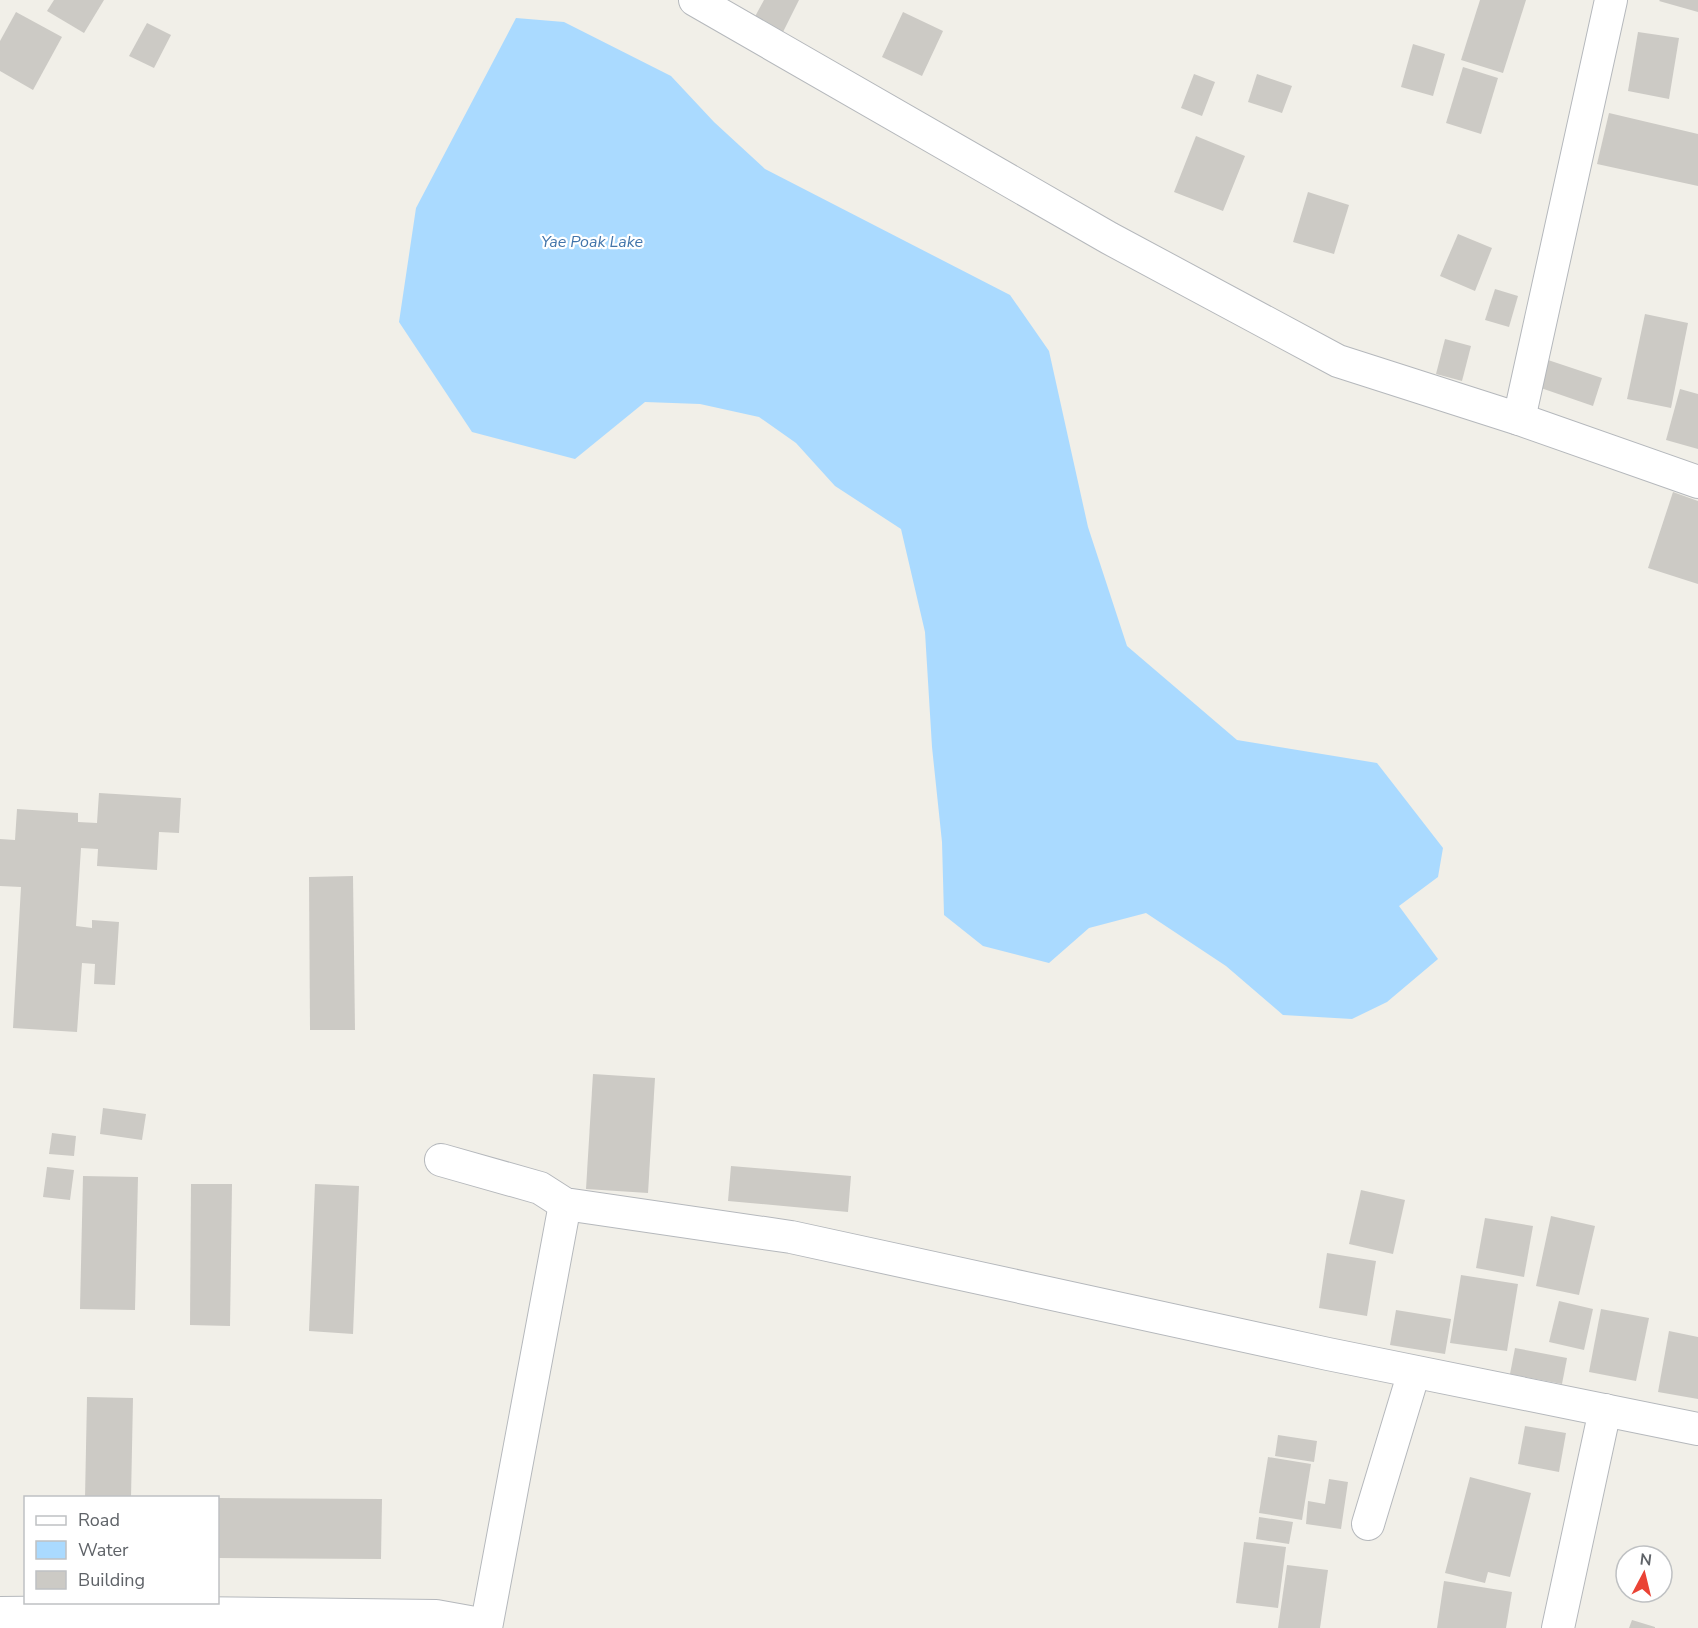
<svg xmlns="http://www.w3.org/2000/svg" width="1698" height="1628" font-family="'Nunito Sans',sans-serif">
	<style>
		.water { fill: #aadaff }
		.building { fill: #cccac5 }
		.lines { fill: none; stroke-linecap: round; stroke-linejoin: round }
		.minor-casing { stroke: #b5b8bc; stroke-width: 34 }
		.minor { stroke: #fff; stroke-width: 32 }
		.labels { text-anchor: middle; stroke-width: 4.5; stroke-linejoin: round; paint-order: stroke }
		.water-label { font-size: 16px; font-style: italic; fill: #4174aa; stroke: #fff }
	</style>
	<rect width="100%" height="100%" fill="#f1efe8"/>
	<path class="water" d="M516,18L564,22L671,76L714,122L765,169L1010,295L1049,351L1088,527L1127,646L1237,740L1377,763L1443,848L1438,877L1399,906L1438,959L1387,1002L1352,1019L1283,1015L1226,966L1146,913L1089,928L1049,963L983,946L944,915L942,842L932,747L925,632L901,529L835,486L796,443L759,417L700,404L645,402L575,459L472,432L399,322L416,208Z"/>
	<g class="building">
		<path d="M54,0H104L84,33L47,11Z"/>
		<path d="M764,0H799L781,36L752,22Z"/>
		<path d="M1480,0H1526L1503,73L1461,60Z"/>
		<path d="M1660,0H1698V12L1659,1Z"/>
		<path d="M16,12L62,37L33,90L0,71V41Z"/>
		<path d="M903,12L943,31L922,76L882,57Z"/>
		<path d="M147,23L171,35L154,68L129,56Z"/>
		<path d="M1638,32L1679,38L1669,99L1628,91Z"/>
		<path d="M1413,44L1445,54L1433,96L1401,87Z"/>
		<path d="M1463,67L1498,78L1481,134L1446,123Z"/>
		<path d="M1194,74L1215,82L1202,116L1181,108Z"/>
		<path d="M1257,74L1292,86L1282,113L1248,102Z"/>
		<path d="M1609,113L1698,134V186L1597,164Z"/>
		<path d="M1196,136L1245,156L1223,211L1174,192Z"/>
		<path d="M1308,192L1349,205L1334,254L1293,242Z"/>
		<path d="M1458,234L1492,248L1475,291L1440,276Z"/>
		<path d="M1495,289L1518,296L1509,327L1485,320Z"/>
		<path d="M1645,314L1688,323L1671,408L1627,399Z"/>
		<path d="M1445,339L1471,346L1462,381L1436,374Z"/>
		<path d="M1548,360L1602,378L1593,406L1538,387Z"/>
		<path d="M1680,389L1698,394V449L1666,440Z"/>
		<path d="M1673,492L1698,501V584L1648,568Z"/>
		<path d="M99,793L181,798L179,833L159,832L157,870L97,866L98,849L81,848L76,926L92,928V920L119,922L115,985L94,984L95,964L82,963L77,1032L13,1028L21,887L0,886V839L15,840L17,809L78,813V822L97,823Z"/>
		<path d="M353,876L355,1030H310L309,877Z"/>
		<path d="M593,1074L655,1078L648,1193L586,1189Z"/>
		<path d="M103,1108L146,1114L142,1140L100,1134Z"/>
		<path d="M52,1133L76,1136L74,1156L49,1154Z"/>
		<path d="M731,1166L851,1176L848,1212L728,1201Z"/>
		<path d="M47,1167L74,1170L70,1200L43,1197Z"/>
		<path d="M83,1176L138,1177L135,1310L80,1309Z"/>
		<path d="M191,1184H232L230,1326L190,1325Z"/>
		<path d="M315,1184L359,1186L353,1334L309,1331Z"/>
		<path d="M1361,1190L1405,1200L1393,1254L1349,1244Z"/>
		<path d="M1551,1216L1595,1226L1579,1295L1536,1286Z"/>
		<path d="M1485,1218L1533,1226L1524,1277L1476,1268Z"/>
		<path d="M1327,1253L1376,1261L1367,1316L1319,1308Z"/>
		<path d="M1461,1275L1518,1284L1507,1351L1450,1343Z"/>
		<path d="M1559,1301L1593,1309L1584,1350L1549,1342Z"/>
		<path d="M1601,1309L1649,1318L1636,1381L1589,1372Z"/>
		<path d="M1396,1310L1451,1319L1445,1354L1390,1345Z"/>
		<path d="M1669,1331L1698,1337V1399L1658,1392Z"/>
		<path d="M1515,1348L1567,1358L1562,1384L1510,1374Z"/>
		<path d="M87,1397L133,1398L131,1498H85Z"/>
		<path d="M1525,1426L1566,1433L1559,1472L1518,1464Z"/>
		<path d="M1278,1435L1317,1441L1314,1462L1275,1456Z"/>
		<path d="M1268,1457L1311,1464L1302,1520L1259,1513Z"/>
		<path d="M1470,1477L1531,1493L1510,1577L1488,1572L1485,1583L1445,1573Z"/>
		<path d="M1329,1479L1348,1482L1341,1529L1306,1524L1308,1501L1325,1504Z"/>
		<path d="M218,1498L382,1499L381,1559L218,1558Z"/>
		<path d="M1259,1517L1293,1522L1289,1544L1256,1539Z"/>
		<path d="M1244,1542L1286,1547L1278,1608L1236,1603Z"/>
		<path d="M1287,1565L1328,1570L1320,1628H1278Z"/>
		<path d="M1444,1581L1512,1592L1506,1628H1437Z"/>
		<path d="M1632,1620L1655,1627V1628H1629Z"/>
	</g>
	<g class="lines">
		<g class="minor-casing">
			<g id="minor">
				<path d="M695,0L1109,238L1338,361L1519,419L1698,482"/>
				<path d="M1519,419L1611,0"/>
				<path d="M441,1160L540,1188L565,1204L791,1237L1328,1354L1698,1429"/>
				<path d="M1368,1524L1414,1372"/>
				<path d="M0,1613L99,1612L436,1616L486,1625"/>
				<path d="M486,1628L565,1204"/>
				<path d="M1558,1628L1605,1410"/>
			</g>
		</g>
		<use href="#minor" class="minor"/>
	</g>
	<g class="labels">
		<g class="water-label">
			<text x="592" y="247">Yae Poak Lake</text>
		</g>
	</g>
	<rect x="24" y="1496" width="195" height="108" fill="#ffffff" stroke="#bfc1c3" stroke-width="1.5"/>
	<rect x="36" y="1516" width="30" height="9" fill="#ffffff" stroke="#bfc1c3" stroke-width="1.5"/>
	<text x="78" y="1526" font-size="18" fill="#5f6368">Road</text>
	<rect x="36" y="1541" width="30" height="18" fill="#aadaff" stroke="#bfc1c3" stroke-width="1.5"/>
	<text x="78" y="1556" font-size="18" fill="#5f6368">Water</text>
	<rect x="36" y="1571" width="30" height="18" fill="#cccac5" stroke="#bfc1c3" stroke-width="1.5"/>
	<text x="78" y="1586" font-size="18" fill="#5f6368">Building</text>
	<g transform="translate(1644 1574) rotate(7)"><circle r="28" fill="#ffffff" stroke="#bfc1c3" stroke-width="1.5"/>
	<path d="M0-4.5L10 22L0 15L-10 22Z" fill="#ea4335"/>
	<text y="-9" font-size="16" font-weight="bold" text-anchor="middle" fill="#5f6368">N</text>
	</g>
</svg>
